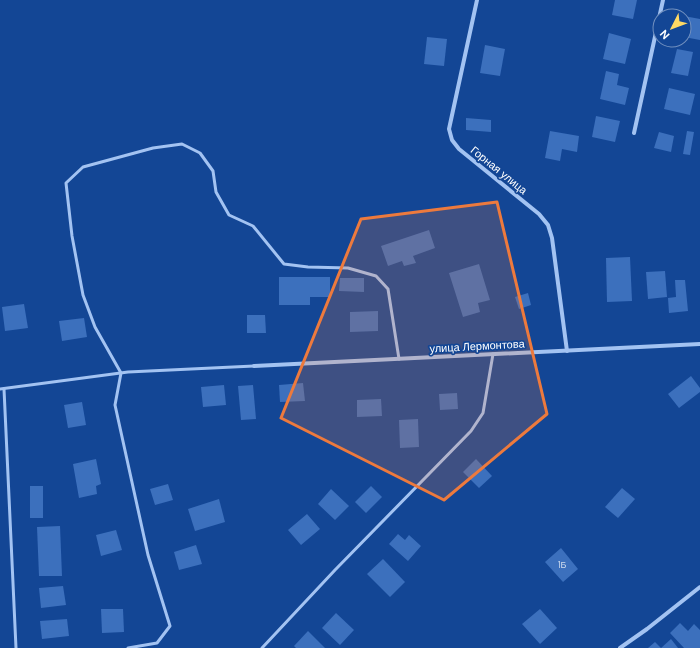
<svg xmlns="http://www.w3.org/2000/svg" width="700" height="648" font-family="'DM Sans',sans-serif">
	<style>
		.building { fill: #3c70bd }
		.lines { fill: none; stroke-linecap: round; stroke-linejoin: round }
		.lane { stroke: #a3c3f2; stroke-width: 3 }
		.street { stroke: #a3c3f2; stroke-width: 4 }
		.marked { fill: #ed7a3d; fill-opacity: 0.2; stroke: #ed7a3d; stroke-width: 3; stroke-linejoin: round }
		.labels { text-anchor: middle; stroke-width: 3.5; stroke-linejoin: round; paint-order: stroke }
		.number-label { font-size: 9px; fill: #cedbee }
		.street-label { font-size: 11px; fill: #fff; stroke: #134695 }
	</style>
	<rect width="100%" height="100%" fill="#134695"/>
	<g class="building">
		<path d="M615,0H637L633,19L612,15Z"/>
		<path d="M684,16L700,19V40L684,37Z"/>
		<path d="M609,33L631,39L625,64L603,59Z"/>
		<path d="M427,37L447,39L444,66L424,64Z"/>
		<path d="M485,45L505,49L500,76L480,73Z"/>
		<path d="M677,49L693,52L688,76L671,73Z"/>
		<path d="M606,71L619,74L617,85L629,88L625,105L600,99Z"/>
		<path d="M669,88L695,94L690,115L664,109Z"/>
		<path d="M596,116L620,121L615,142L592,137Z"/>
		<path d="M466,118L491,120V132L466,130Z"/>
		<path d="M550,131L579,136L577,152L562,149L560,161L545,158Z"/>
		<path d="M687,131L694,132L690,155L683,154Z"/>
		<path d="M659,132L674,136L671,152L654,148Z"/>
		<path d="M429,230L435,248L413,256L416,263L404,266L402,261L388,266L381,246Z"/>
		<path d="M630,257L632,301L607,302L606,258Z"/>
		<path d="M479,264L490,300L478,303L480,312L463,317L449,273Z"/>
		<path d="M665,271L667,297L648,299L646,272Z"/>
		<path d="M279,277H330V297H310V305H279Z"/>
		<path d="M340,278H364V292L339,291Z"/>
		<path d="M675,280H685L688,311L669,313L668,298L676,297Z"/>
		<path d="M528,293L531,305L519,309L515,297Z"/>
		<path d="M24,304L28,328L5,331L2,307Z"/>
		<path d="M378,311V331L350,332V312Z"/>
		<path d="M247,315H265L266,333H247Z"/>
		<path d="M84,318L87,337L62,341L59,321Z"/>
		<path d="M691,376L700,388V392L679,408L668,394Z"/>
		<path d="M303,383L305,401L280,402L279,385Z"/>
		<path d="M224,385L226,405L203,407L201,387Z"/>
		<path d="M253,385L256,419L241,420L238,386Z"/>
		<path d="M457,393L458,409L440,410L439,394Z"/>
		<path d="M381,399L382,416L357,417V400Z"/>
		<path d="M82,402L86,425L68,428L64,405Z"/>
		<path d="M418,419L419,447L400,448L399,420Z"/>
		<path d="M96,459L101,484L96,486L97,494L79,498L73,464Z"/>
		<path d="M476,459L492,476L479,488L463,472Z"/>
		<path d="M168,484L173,500L155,505L150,489Z"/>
		<rect x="30" y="486" width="13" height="32"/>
		<path d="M371,486L382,497L366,513L355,502Z"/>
		<path d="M622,488L635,499L618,518L605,507Z"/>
		<path d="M331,489L349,506L335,520L318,504Z"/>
		<path d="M219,499L225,522L195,531L188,509Z"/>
		<path d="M307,514L320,529L301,545L288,530Z"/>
		<path d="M60,526L62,576H39L37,527Z"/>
		<path d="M116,530L122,550L101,556L96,535Z"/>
		<path d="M398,534L405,540L409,535L421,546L408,561L389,544Z"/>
		<path d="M196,545L202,564L179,570L174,552Z"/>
		<path d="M561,548L578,569L563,582L545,562Z"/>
		<path d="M383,559L405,582L390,597L367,574Z"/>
		<path d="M63,586L66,605L41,608L39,588Z"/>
		<path d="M101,609H123L124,632L102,633Z"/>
		<path d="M540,609L557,628L540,644L522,624Z"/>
		<path d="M336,613L354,630L340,645L322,628Z"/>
		<path d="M67,619L69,636L42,639L40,621Z"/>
		<path d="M680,623L688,631L694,624L700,630V648H684L670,633Z"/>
		<path d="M308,631L325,648H296L294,646Z"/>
		<path d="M671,639L678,648H661Z"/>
		<path d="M655,642L661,648H648Z"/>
	</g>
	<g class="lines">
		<g class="lane">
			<path d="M0,389L128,372L254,366"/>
			<path d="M4,389L16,648"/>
			<path d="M128,648L157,643L170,626L148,555L115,405L121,373L95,327L83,295L72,236L66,183L83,167L153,148L182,144L200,153L213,171L216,192L229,215L253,226L284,264L308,267L348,268L376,276L388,289L399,359"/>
			<path d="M262,648L335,570L471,431L483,413L493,354"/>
		</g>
		<g class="street">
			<path d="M477,0L449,129L452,140L459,149L539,214L548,225L552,238L567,351"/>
			<path d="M634,133L663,0"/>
			<path d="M254,366L700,344"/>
			<path d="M620,648L647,629L700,587"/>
		</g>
	</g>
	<path class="marked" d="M497,202L547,414L444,500L281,418L361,219Z"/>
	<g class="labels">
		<g class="number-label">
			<text x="562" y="568">1Б</text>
		</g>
		<g class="street-label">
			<text transform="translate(499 170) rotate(39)" y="4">Горная улица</text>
			<text transform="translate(477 346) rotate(-3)" y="4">улица Лермонтова</text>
		</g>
	</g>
	<g transform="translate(672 28) rotate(228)"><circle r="19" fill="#134695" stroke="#7190bf"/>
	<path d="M0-3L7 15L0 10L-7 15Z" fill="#ffd964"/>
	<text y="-6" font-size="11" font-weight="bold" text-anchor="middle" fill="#ffffff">N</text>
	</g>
</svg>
